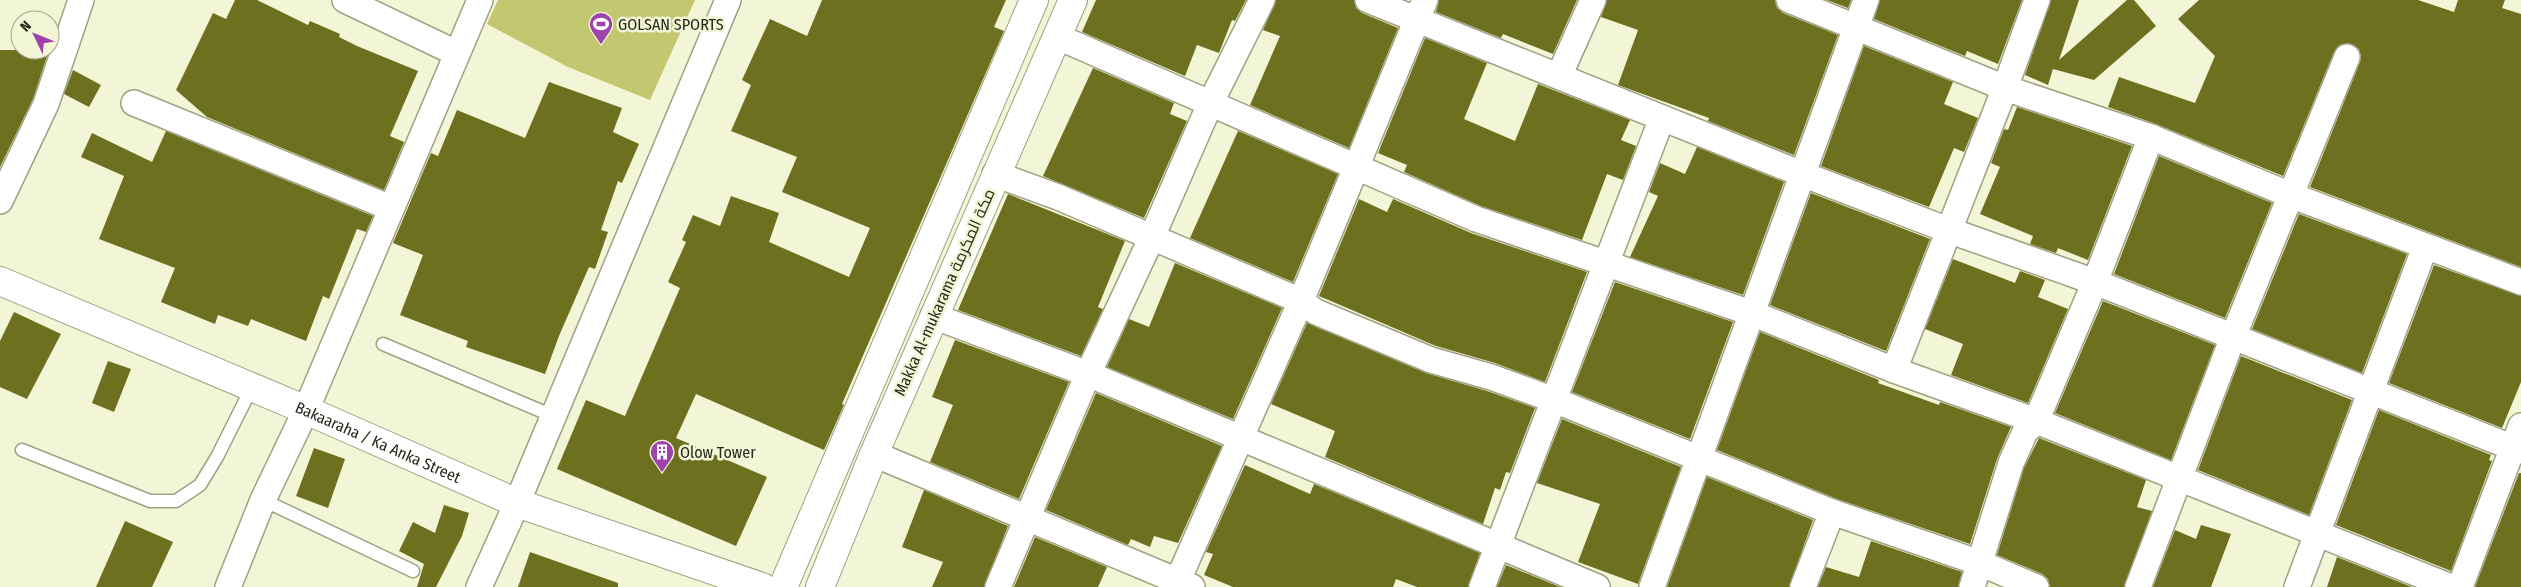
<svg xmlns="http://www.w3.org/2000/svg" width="2521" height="587" font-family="'Fira Sans Condensed',Cairo,sans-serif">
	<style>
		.green { fill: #c3c770 }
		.building { fill: #6d701e }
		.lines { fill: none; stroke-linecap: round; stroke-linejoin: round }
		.service-casing { stroke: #9fa183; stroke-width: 15 }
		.minor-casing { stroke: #9fa183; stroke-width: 28 }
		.tertiary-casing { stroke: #9fa183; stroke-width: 30 }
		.trunk-casing { stroke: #9fa183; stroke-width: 30 }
		.service { stroke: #fff; stroke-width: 12 }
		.minor { stroke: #fff; stroke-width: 25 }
		.tertiary { stroke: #fff; stroke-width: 28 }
		.trunk { stroke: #fff; stroke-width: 28 }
		.labels { text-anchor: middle; stroke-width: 5; stroke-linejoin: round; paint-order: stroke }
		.poi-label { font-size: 16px; fill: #27281c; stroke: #f3f6d6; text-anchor: start }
		.street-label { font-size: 16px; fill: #27281c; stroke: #f3f6d6 }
	</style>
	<rect width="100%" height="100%" fill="#f3f6d6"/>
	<path class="green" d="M498,0H695L650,100L568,67L487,24Z"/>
	<g class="building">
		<path d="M235,0H257L308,25L310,21L340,34L339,37L357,46L418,71L390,136L404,142L384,190L207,117L176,90L213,13L226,19Z"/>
		<path d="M822,0H1006L994,27L1004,31L842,404L844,405L824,450L696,394L676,438L767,477L736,546L557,469L586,400L625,416L680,288L668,282L686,242L682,240L693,215L720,226L731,196L779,213L769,242L849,277L870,228L782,192L797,157L731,131L751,85L742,80L770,19L807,36Z"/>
		<path d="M1096,0H1246L1235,21L1232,20L1219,53L1197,45L1185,76L1082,32Z"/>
		<path d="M1276,0H1354L1356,8L1362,13L1398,28L1349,148L1250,105L1280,36L1263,30Z"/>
		<path d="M1439,0H1577L1553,54L1503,34L1501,38L1436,12Z"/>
		<path d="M1607,0H1775L1777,8L1783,13L1838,35L1794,155L1708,121L1709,118L1618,85L1638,30L1601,17Z"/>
		<path d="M1827,0H1851L1848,8Z"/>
		<path d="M1880,0H2022L1998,64L1967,51L1965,56L1874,19Z"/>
		<path d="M2051,0H2079L2059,60L2127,0H2134L2156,26L2094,80L2053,69L2048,85L2025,75Z"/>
		<path d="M2199,0H2418L2454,12L2458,0H2505L2502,8L2521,14V267L2310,187L2360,62L2361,56L2359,49L2352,44L2339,45L2334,52L2283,176L2156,124L2108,107L2119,77L2195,103L2215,56L2178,19Z"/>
		<path d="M1425,38L1487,63L1464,119L1515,141L1538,84L1630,120L1621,140L1636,146L1623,180L1607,174L1582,240L1481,206L1404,172L1407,165L1378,153Z"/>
		<path d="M1864,46L1953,82L1944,104L1978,118L1964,152L1954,148L1929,207L1821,166Z"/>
		<path d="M0,50H49L33,99L0,167Z"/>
		<path d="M1093,68L1174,103L1170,114L1187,121L1144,218L1043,176Z"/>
		<path d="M73,70L101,85L89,107L64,94Z"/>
		<path d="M549,82L622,108L613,132L639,144L622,183L618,181L601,230L608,232L595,269L589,267L559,336L545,374L466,347L468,341L400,315L423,255L393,243L431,153L438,156L457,110L525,138Z"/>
		<path d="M2017,107L2132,146L2088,260L2058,248L2056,253L2030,244L2033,236L1980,214L2000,167L1991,163L2004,129L2008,130Z"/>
		<path d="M166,131L373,216L366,232L357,229L329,299L323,296L306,341L251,319L248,326L218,315L215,324L161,302L175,268L99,239L124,176L81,157L92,133L152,162Z"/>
		<path d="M1238,131L1338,174L1293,282L1190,238Z"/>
		<path d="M1697,147L1784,182L1743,295L1630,257L1658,196L1649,192L1660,163L1685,174Z"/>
		<path d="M2159,156L2272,203L2225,318L2114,274Z"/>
		<path d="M1811,193L1930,239L1886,351L1770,305Z"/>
		<path d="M1008,194L1125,241L1098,307L1103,309L1081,356L958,310Z"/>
		<path d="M1359,199L1387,212L1393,199L1471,233L1587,272L1545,382L1495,363L1436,346L1319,296Z"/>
		<path d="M2299,214L2407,254L2362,373L2252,329Z"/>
		<path d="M1953,259L2015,283L2020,271L2045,280L2038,297L2068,309L2028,403L1951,375L1963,344L1925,329Z"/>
		<path d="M1175,263L1282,308L1233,419L1107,367L1129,319L1149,327Z"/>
		<path d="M2434,265L2521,296V382L2502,428L2389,383Z"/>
		<path d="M1615,282L1733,322L1690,439L1572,392Z"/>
		<path d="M2103,301L2215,345L2171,460L2055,413Z"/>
		<path d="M14,312L61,334L27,399L0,387V341Z"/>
		<path d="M1307,323L1426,373L1487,391L1535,408L1510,473L1506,472L1500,490L1495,488L1483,524L1325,457L1335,431L1271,404Z"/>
		<path d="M1760,332L1879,380L1878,383L1939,405L1940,402L2011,427L1997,459L1970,544L1837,499L1717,450Z"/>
		<path d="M955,340L1069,382L1019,499L930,462L953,405L932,397Z"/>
		<path d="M2241,356L2352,400L2309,515L2198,470Z"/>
		<path d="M108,361L131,369L114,412L92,403Z"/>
		<path d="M1096,393L1222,446L1178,543L1154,536L1150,547L1131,539L1128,545L1046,510Z"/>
		<path d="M2379,410L2491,455L2489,460L2492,461L2451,571L2336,525Z"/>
		<path d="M1562,419L1681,467L1638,584L1578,562L1600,504L1537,483Z"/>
		<path d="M2039,438L2146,480L2137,507L2152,511L2124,587H2050L2048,579L2042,574L1997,555L2024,468Z"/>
		<path d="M314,448L345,459L328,508L296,496Z"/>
		<path d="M1245,465L1310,494L1314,484L1480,553L1468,587H1417L1396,579L1393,587H1233L1204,575L1213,554L1206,552Z"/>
		<path d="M2519,473H2521V587H2475Z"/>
		<path d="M1707,477L1813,520L1789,587H1667Z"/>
		<path d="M924,490L1008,526L984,587H932L943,562L902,547Z"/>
		<path d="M444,505L469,513L462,536L436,587H417L424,564L399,551L413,522L435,533Z"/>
		<path d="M125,521L173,542L152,587H96Z"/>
		<path d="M2201,525L2231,534L2211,587H2153L2175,530L2196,539Z"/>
		<path d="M1035,537L1107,567L1098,587H1014Z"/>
		<path d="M1871,541L1962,572L1958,587H1818L1826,567L1859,577Z"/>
		<path d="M530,552L618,583V587H518Z"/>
		<path d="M2337,557L2412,587H2327Z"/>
		<path d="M1506,565L1560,587H1497Z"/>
	</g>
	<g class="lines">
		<g class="service-casing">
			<g id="service">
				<path d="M383,344L553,416"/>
				<path d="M22,450L150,501H176L200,485L217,457L252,387"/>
				<path d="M263,500L413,571"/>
			</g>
		</g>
		<g class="minor-casing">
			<g id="minor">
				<path d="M345,0L456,53"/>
				<path d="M1368,0L1802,174L1948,230L2095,282L2521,451"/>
				<path d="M1789,0L2005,88L2151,137L2290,195L2521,282"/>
				<path d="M1058,37L1476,219L1751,313L1894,370L2036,421L2451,587"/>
				<path d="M1559,76L1593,0"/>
				<path d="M134,103L391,208"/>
				<path d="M995,174L1058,197L1301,301L1316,312L1431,360L1491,377L1554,400L1832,512L1980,563L2036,587"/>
				<path d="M0,201L46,104L81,0"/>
				<path d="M933,316L1088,374L1597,587"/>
				<path d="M1894,370L2005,88L2037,0"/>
				<path d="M874,454L1192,587"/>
				<path d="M228,587L263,500L306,410L480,0"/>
				<path d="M479,587L517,503L728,0"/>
				<path d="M998,587L1088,374L1152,237L1210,104L1262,0"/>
				<path d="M1175,587L1301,301L1425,0"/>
				<path d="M1482,587L1662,118"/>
				<path d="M1652,587L1866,0"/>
				<path d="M1803,587L1832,512"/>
				<path d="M1972,587L2011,463L2025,432L2036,421L2095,282L2151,137"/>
				<path d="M2138,587L2233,337L2347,57"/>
				<path d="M2297,587L2425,247"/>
				<path d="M2460,587L2521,426"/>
			</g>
		</g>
		<g class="tertiary-casing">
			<g id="tertiary">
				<path id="s1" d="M0,281L306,410L517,503L762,587"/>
			</g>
		</g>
		<g class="trunk-casing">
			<g id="trunk">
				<path d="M783,587L1034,0"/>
				<path d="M820,587L874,454L1073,0"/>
			</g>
		</g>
		<use href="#service" class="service"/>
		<use href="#minor" class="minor"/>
		<use href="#tertiary" class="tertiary"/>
		<use href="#trunk" class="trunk"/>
	</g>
	<defs>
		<g id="stadium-pin" transform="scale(1.25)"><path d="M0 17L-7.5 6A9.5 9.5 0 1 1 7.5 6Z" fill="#9e43ae" stroke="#f3f6d6"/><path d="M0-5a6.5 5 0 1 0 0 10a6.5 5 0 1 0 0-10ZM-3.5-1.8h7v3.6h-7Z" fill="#fff"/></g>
		<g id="building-pin" transform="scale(1.25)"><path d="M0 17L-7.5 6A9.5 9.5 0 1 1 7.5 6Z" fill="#9e43ae" stroke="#f3f6d6"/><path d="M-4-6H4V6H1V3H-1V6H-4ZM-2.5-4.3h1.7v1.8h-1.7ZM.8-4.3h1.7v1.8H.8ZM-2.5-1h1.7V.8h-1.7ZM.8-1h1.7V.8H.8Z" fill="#fff"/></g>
	</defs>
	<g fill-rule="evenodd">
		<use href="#stadium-pin" x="601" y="24"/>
		<use href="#building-pin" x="662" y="452"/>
	</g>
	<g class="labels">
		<g class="poi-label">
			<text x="618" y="30">GOLSAN SPORTS</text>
			<text x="680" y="458">Olow Tower</text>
		</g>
		<g class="street-label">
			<text transform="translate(944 292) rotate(-66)" y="6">Makka Al-mukarama مكة المكرمة</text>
			<text dy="6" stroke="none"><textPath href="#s1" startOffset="411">Bakaaraha / Ka Anka Street</textPath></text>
		</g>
	</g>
	<g transform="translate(35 35) rotate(313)"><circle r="24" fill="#f3f6d6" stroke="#a1a48c"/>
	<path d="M0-4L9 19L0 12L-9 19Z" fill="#9e43ae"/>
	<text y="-8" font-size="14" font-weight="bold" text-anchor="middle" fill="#27281c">N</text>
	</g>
</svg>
